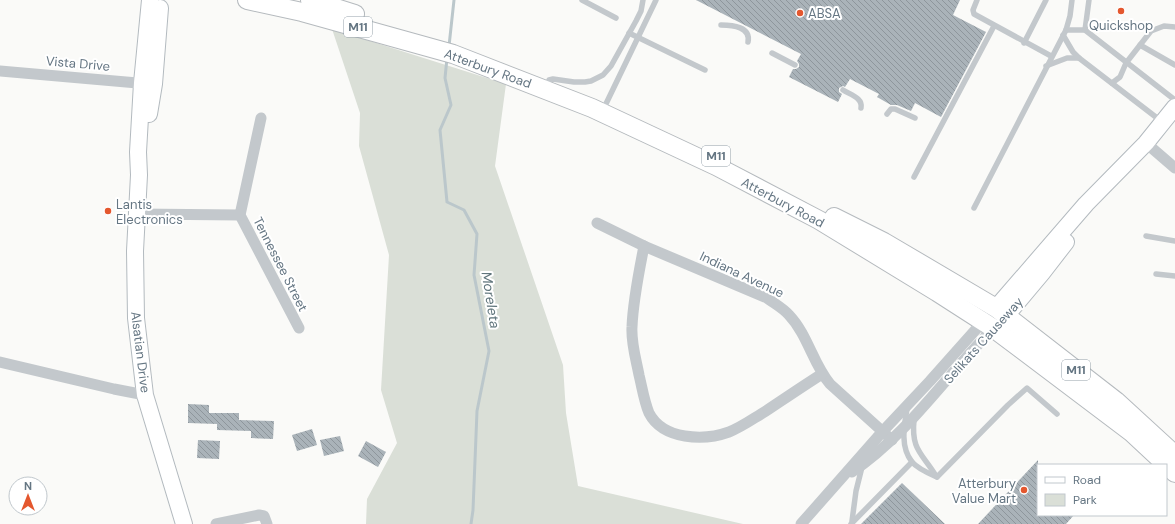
<svg xmlns="http://www.w3.org/2000/svg" width="1175" height="524" font-family="'DM Sans',sans-serif">
	<style>
		.green { fill: #dadfd7 }
		.lines { fill: none; stroke-linecap: round; stroke-linejoin: round }
		.stream { stroke: #bbc7cb; stroke-width: 3 }
		.building { fill: url(#building-back-hatch) }
		.secondary-casing { stroke: #b3babf; stroke-width: 18 }
		.primary-casing { stroke: #b5babe; stroke-width: 20 }
		.lane { stroke: #c3c8cc; stroke-width: 5.5 }
		.street { stroke: #c3c8cc; stroke-width: 11 }
		.secondary { stroke: #fff; stroke-width: 16 }
		.primary { stroke: #fff; stroke-width: 18 }
		.poi-dot { fill: #e4572e; stroke: #fff; stroke-width: 1.5 }
		.labels { text-anchor: middle; stroke-width: 4; stroke-linejoin: round; paint-order: stroke }
		.shield { fill: #fff; stroke: #939fa8; stroke-width: 1 }
		.shield-label { font-size: 12px; font-weight: bold; fill: #657683 }
		.poi-label { font-size: 13px; fill: #657683; stroke: #fff; text-anchor: start }
		.street-label { font-size: 13px; fill: #657683; stroke: #fff }
		.water-label { font-size: 14px; font-style: italic; fill: #60757c; stroke: #fff }
	</style>
	<defs>
		<pattern id="building-back-hatch" width="6" height="6" patternUnits="userSpaceOnUse"><rect width="6" height="6" fill="#aab3b9"/><path d="M-1 5l2 2M0 0l6 6M5-1l2 2" fill="none" stroke="#8e969c"/></pattern>
	</defs>
	<rect width="100%" height="100%" fill="#fafaf8"/>
	<path class="green" d="M332,29L506,84L495,166L563,365L566,413L578,486L743,524H366L367,499L397,443L381,390L389,255L359,146L360,113Z"/>
	<g class="lines">
		<g class="stream">
			<path d="M449,46L454,0"/>
			<path d="M447,58L445,78L451,105L440,130L447,202L464,210L477,234L474,275L489,351L477,411L473,510L471,524"/>
		</g>
	</g>
	<g class="building">
		<path d="M696,0H960L953,15L986,32L941,117L915,103L911,111L897,105H891L877,97L879,94L850,79L845,87L843,86L839,88V92L842,94L838,102L789,77L793,69H796L799,67V64L797,61L801,54Z"/>
		<path d="M188,404L209,405V413H239V420L274,421L273,439L251,438V431L217,430V424L188,423Z"/>
		<path d="M312,429L317,445L297,451L292,435Z"/>
		<path d="M340,436L344,451L324,456L320,440Z"/>
		<path d="M198,440L220,441L219,459L197,458Z"/>
		<path d="M366,441L386,452L378,467L358,456Z"/>
		<path d="M1038,460V515H1074L1066,524H978Z"/>
		<path d="M902,483L945,524H861Z"/>
	</g>
	<g class="lines">
		<g class="secondary-casing">
			<g id="secondary">
				<path d="M150,0L142,83L138,152L139,175L135,251L136,318L145,395L184,524"/>
				<path d="M149,114L154,84L160,8"/>
				<path d="M996,308L1086,204L1146,143L1175,107"/>
				<path d="M1006,316L1042,273L1066,242"/>
			</g>
		</g>
		<g class="primary-casing">
			<g id="primary">
				<path d="M247,0L302,12L453,54L592,108L716,166L819,220L937,292L993,328L1131,432L1175,473"/>
				<path d="M310,0L355,14"/>
				<path d="M834,217L884,242L996,308L1116,401L1175,455"/>
			</g>
		</g>
		<g class="lane">
			<path d="M582,0L616,18"/>
			<path d="M977,0L973,10L974,14L1051,56"/>
			<path d="M721,25C733,25 751,27 748,42"/>
			<path d="M1066,30H1085L1175,100"/>
			<path d="M1085,30L1089,0"/>
			<path d="M629,33L705,70"/>
			<path d="M1063,35L1073,52L1079,58L1161,121"/>
			<path d="M1024,43L1046,0"/>
			<path d="M1140,45L1175,65"/>
			<path d="M772,53L795,65"/>
			<path d="M1046,66L1067,58H1079"/>
			<path d="M1112,83L1120,77L1126,63L1151,31L1164,26L1175,27"/>
			<path d="M546,87L549,80L553,79L574,82H585L591,81L603,75L611,66L636,21L641,11L643,0"/>
			<path d="M843,90C851,95 863,98 861,108"/>
			<path d="M603,110L656,0"/>
			<path d="M887,114L891,109H895L915,118"/>
			<path d="M914,177L994,26"/>
			<path d="M974,208L1066,30L1070,16L1072,0"/>
			<path d="M1146,236L1175,241"/>
			<path d="M1156,274L1175,276"/>
			<path d="M907,409C904,426 900,447 912,462C918,469 928,473 937,477"/>
			<path d="M914,420C911,450 922,453 936,476"/>
			<path d="M937,477L1008,405L1027,388L1057,414"/>
			<path d="M852,521L856,491L862,467"/>
			<path d="M851,524L912,462"/>
		</g>
		<g class="street">
			<path d="M0,71L149,84"/>
			<path d="M261,118L240,215L299,328"/>
			<path d="M1146,143L1175,168"/>
			<path d="M136,214L240,215"/>
			<path d="M597,223L644,246L767,298C775,304 783,308 789,315C808,335 813,364 830,384L892,440"/>
			<path d="M644,246C639,272 633,300 632,327C631,343 636,359 639,375C642,387 644,401 649,413C663,440 704,441 729,432C742,427 754,418 766,411C784,399 803,386 822,374"/>
			<path d="M0,362L114,389L145,395"/>
			<path d="M852,472C910,433 948,372 998,324"/>
			<path d="M216,524L259,515L264,516L267,524"/>
			<path d="M801,524L883,431L930,381L987,317"/>
		</g>
		<use href="#secondary" class="secondary"/>
		<use href="#primary" class="primary"/>
	</g>
	<g class="poi-dot">
		<circle cx="1121" cy="11" r="4"/>
		<circle cx="800" cy="13" r="4"/>
		<circle cx="108" cy="211" r="4"/>
		<circle cx="1024" cy="490" r="4"/>
	</g>
	<g class="labels">
		<g class="shield">
			<rect x="344" y="17" width="28" height="20" rx="3"/>
			<rect x="702" y="146" width="28" height="20" rx="3"/>
			<rect x="1062" y="360" width="28" height="20" rx="3"/>
		</g>
		<g class="shield-label">
			<text x="358" y="31">M11</text>
			<text x="716" y="160">M11</text>
			<text x="1076" y="374">M11</text>
		</g>
		<g class="poi-label">
			<text x="808" y="18">ABSA</text>
			<text x="1121" y="30" text-anchor="middle">Quickshop</text>
			<text x="116" y="209">Lantis<tspan x="116" dy="15">Electronics</tspan></text>
			<text x="1016" y="488" text-anchor="end">Atterbury<tspan x="1016" dy="15">Value Mart</tspan></text>
		</g>
		<g class="street-label">
			<text transform="translate(78 63) rotate(5)" y="5">Vista Drive</text>
			<text transform="translate(488 68) rotate(20)" y="5">Atterbury Road</text>
			<text transform="translate(783 202) rotate(28)" y="5">Atterbury Road</text>
			<text transform="translate(281 264) rotate(63)" y="5">Tennessee Street</text>
			<text transform="translate(742 274) rotate(25)" y="5">Indiana Avenue</text>
			<text transform="translate(983 340) rotate(-48)" y="5">Selikats Causeway</text>
			<text transform="translate(141 352) rotate(83)" y="5">Alsatian Drive</text>
		</g>
		<g class="water-label">
			<text transform="translate(491 300) rotate(81)" y="5">Moreleta</text>
		</g>
	</g>
	<rect x="1037" y="464" width="130" height="52" fill="#ffffff" stroke="#c1c8cd"/>
	<rect x="1045" y="477" width="20" height="6" fill="#ffffff" stroke="#c1c8cd"/>
	<text x="1073" y="484" font-size="12" fill="#657683">Road</text>
	<rect x="1045" y="494" width="20" height="12" fill="#dadfd7" stroke="#c1c8cd"/>
	<text x="1073" y="504" font-size="12" fill="#657683">Park</text>
	<g transform="translate(28 496)"><circle r="19" fill="#ffffff" stroke="#c1c8cd"/>
	<path d="M0-3L7 15L0 10L-7 15Z" fill="#e4572e"/>
	<text y="-6" font-size="11" font-weight="bold" text-anchor="middle" fill="#657683">N</text>
	</g>
</svg>
